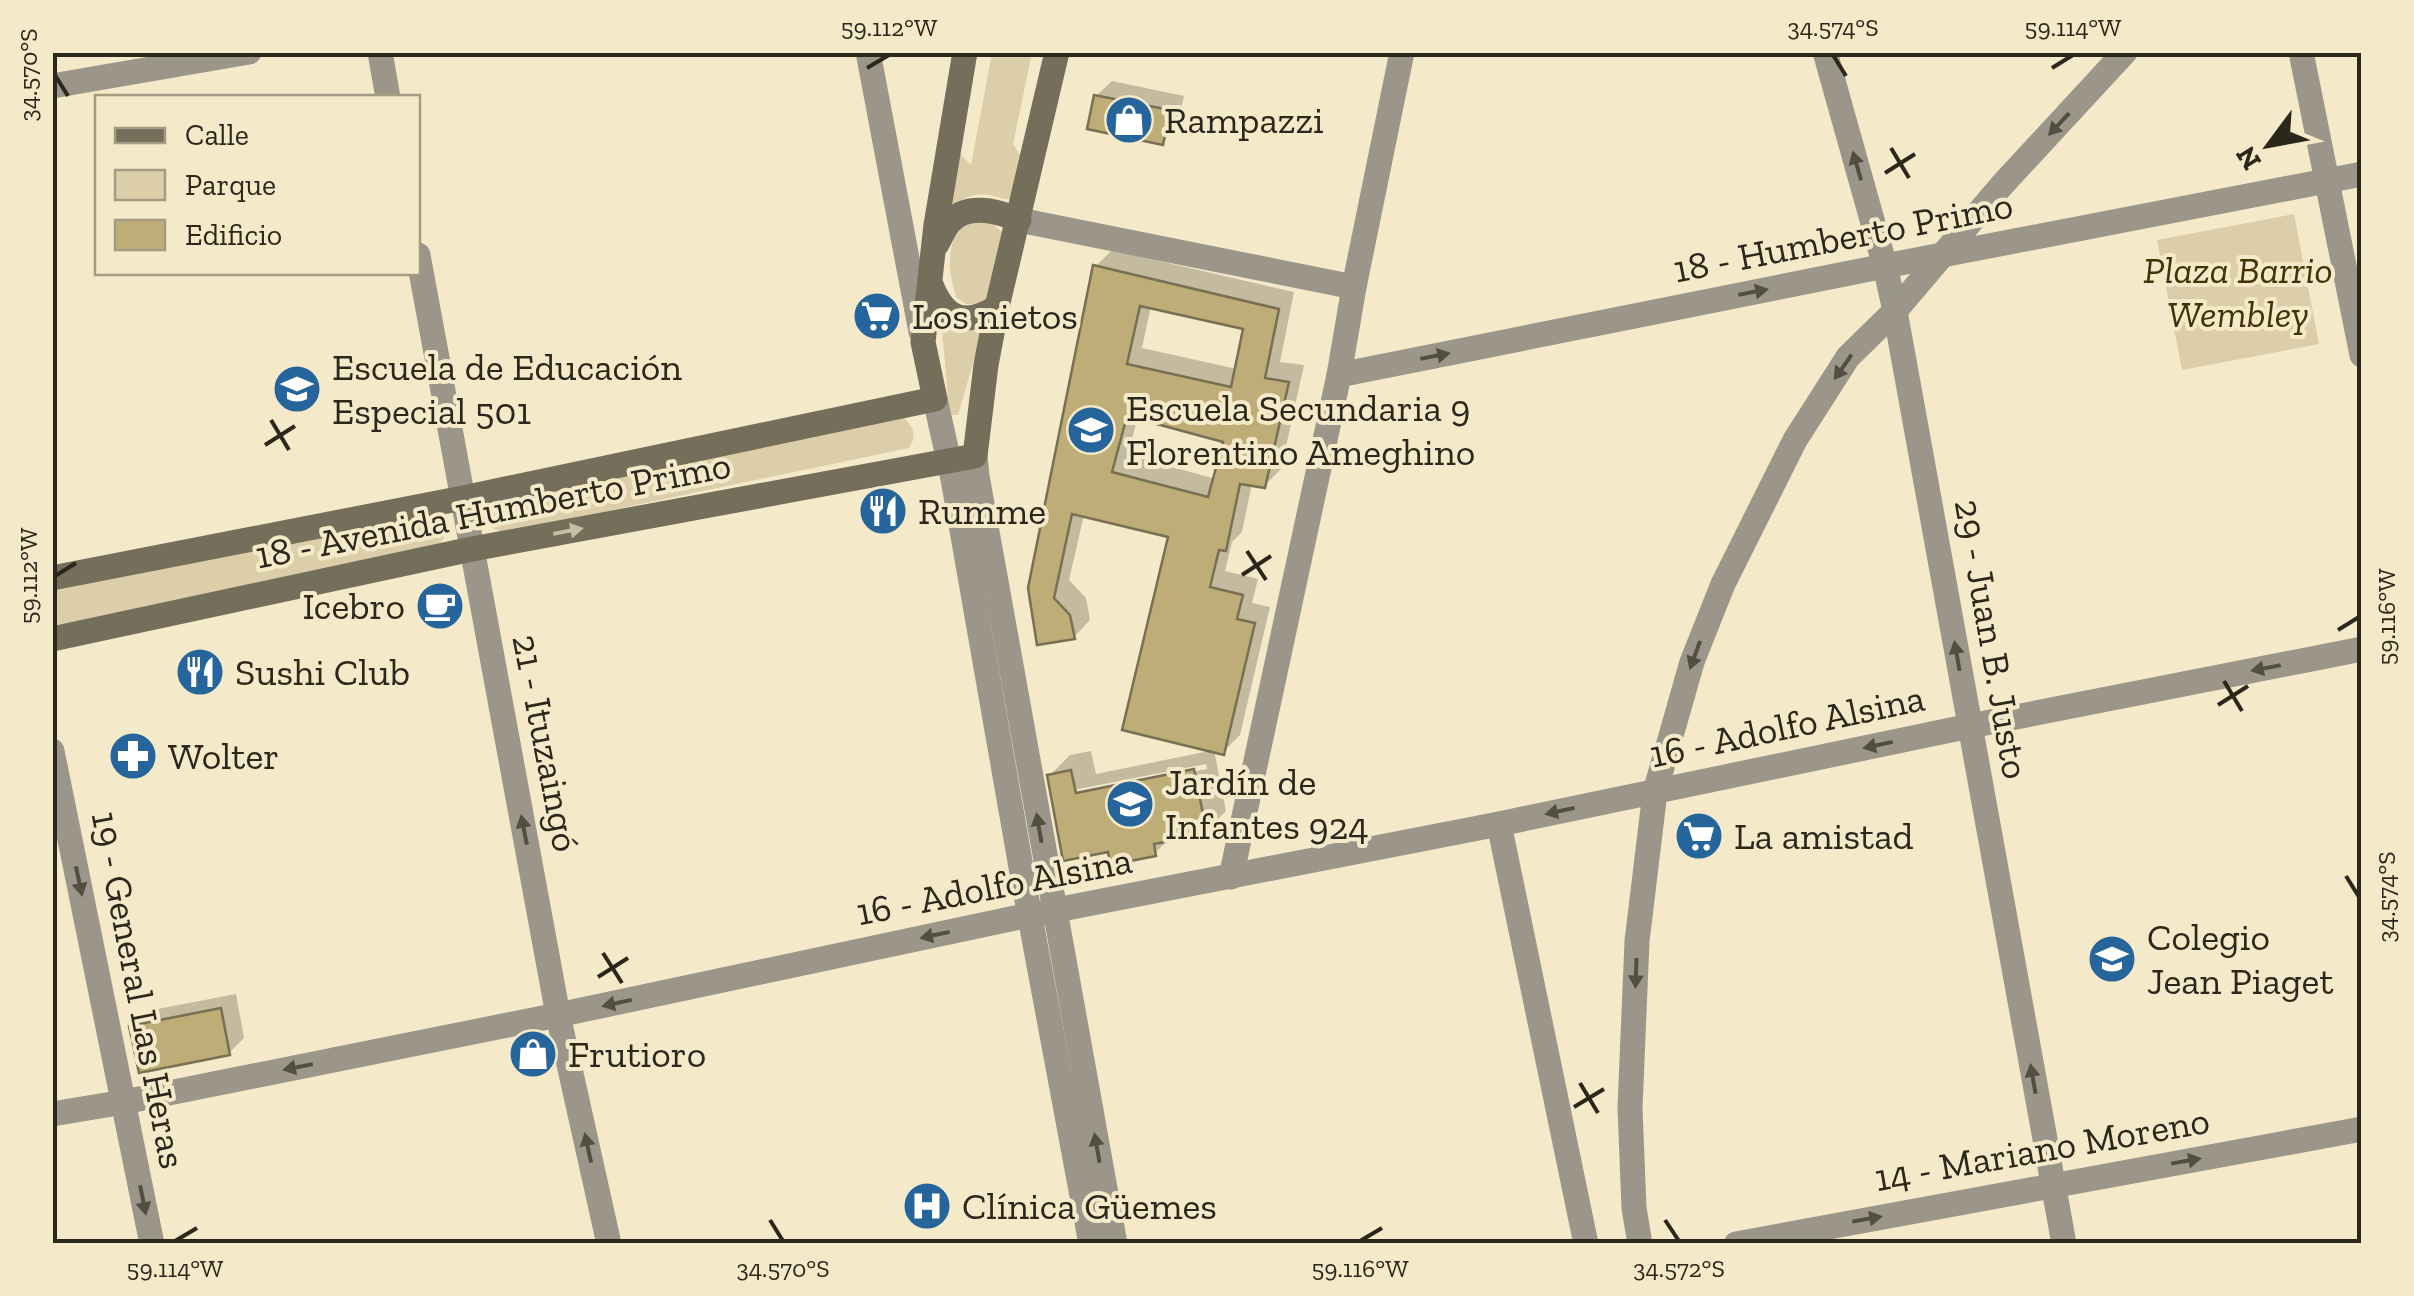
<svg xmlns="http://www.w3.org/2000/svg" width="2414" height="1296" font-family="'Zilla Slab',serif">
	<style>
		.green { fill: #dbcea9 }
		.shadow { fill: #0003; fill-rule: evenodd }
		.building { fill: #bfad78; stroke: #796f52; stroke-width: 2.5; fill-rule: evenodd }
		.lines { fill: none; stroke-linecap: round; stroke-linejoin: round }
		.minor { stroke: #9b9689; stroke-width: 25 }
		.tertiary { stroke: #9b9689; stroke-width: 25 }
		.secondary { stroke: #756e5b; stroke-width: 25 }
		.oneway { fill: #524e42 }
		.oneway2 { fill: #c8bea2 }
		.ticks { fill: none; stroke: #2b271b; stroke-width: 4 }
		.labels { text-anchor: middle; stroke-width: 8; stroke-linejoin: round; paint-order: stroke }
		.poi-label { font-size: 38px; fill: #2b271b; stroke: #f4e9c9; text-anchor: start }
		.street-label { font-size: 38px; fill: #2b271b; stroke: #f4e9c9 }
		.park-label { font-size: 38px; font-style: italic; fill: #413306; stroke: #f4e9c9 }
		.neatline { fill: none; stroke: #2b271b; stroke-width: 4 }
		.ticks-label { font-size: 25px; text-anchor: middle; fill: #2b271b }
	</style>
	<rect width="100%" height="100%" fill="#f4e9c9"/>
	<g class="green">
		<path d="M992,53H1032L1013,144L1026,164L1016,198C1004,201 1001,197 989,195C972,192 961,200 947,210L958,152L971,165Z"/>
		<path d="M2294,214L2319,344L2182,370L2157,240Z"/>
		<path d="M974,221H990L1004,234L990,303L966,304L956,297C949,270 947,261 955,233Z"/>
		<path d="M941,319L958,329H983L958,415H952L949,408Z"/>
		<path d="M902,416C913,426 918,435 909,448L507,532C488,531 480,517 490,500Z"/>
		<path d="M432,513L444,527V538L438,545L63,624H53V588Z"/>
	</g>
	<g class="shadow">
		<path d="M1112,81L1184,96L1177,127L1162,142L1096,96Z"/>
		<path d="M1112,250L1294,292L1280,362L1304,365L1281,469L1264,486L1252,483L1242,532L1232,542L1225,571L1258,579L1252,603L1270,607L1240,735L1223,752L1171,536L1084,515L1069,580L1086,598L1090,620L1074,637L1039,642L1095,267ZM1151,306L1246,328L1237,369L1142,348ZM1138,416L1226,440L1216,479L1128,455Z"/>
		<path d="M1214,750L1226,811L1205,832L1169,839L1155,853L1110,850L1050,775L1070,755L1091,751L1096,774ZM1206,764L1207,769L1074,795V790Z"/>
		<path d="M236,994L244,1038L229,1053L132,1027L147,1011Z"/>
	</g>
	<g class="building">
		<path d="M1094,95L1170,110L1163,145L1087,129Z"/>
		<path d="M1093,265L1279,309L1265,378L1289,382L1265,488L1240,484L1226,551L1219,550L1210,587L1243,595L1237,619L1255,623L1224,755L1122,730L1168,537L1072,514L1054,598L1070,615L1075,639L1037,645L1028,588ZM1140,306L1243,329L1231,387L1127,364ZM1127,416L1223,442L1208,497L1112,472Z"/>
		<path d="M1194,769L1207,834L1154,844L1156,856L1110,865L1108,852L1063,861L1047,775L1071,770L1076,793Z"/>
		<path d="M221,1008L230,1055L139,1073L129,1026Z"/>
	</g>
	<g class="lines">
		<g class="minor">
			<path d="M380,52L388,98"/>
			<path d="M868,52L921,332"/>
			<path d="M1825,52L1885,266L1895,311L2064,1244"/>
			<path d="M2301,52L2362,355"/>
			<path d="M52,86L249,52"/>
			<path d="M1019,220L1354,287"/>
			<path d="M418,255L558,1015L609,1244"/>
			<path d="M1339,375L1885,266L2362,174"/>
			<path d="M52,751L152,1244"/>
			<path d="M1499,824L1586,1244"/>
			<path d="M1640,1244L1634,1208L1630,1108L1637,941L1655,792L1692,662L1723,584L1795,440L1848,357L1895,311L2002,185L2125,52"/>
		</g>
		<g class="tertiary">
			<path d="M935,399L953,479L1025,890L1091,1244"/>
			<path d="M975,456L977,476L1115,1244"/>
			<path d="M1231,877L1339,375L1354,287L1402,52"/>
			<path d="M52,1114L124,1102L558,1015L1015,918L1499,824L1970,726L2362,649"/>
			<path d="M1736,1244L2362,1129"/>
		</g>
		<g class="secondary">
			<path d="M937,244C941,237 944,229 949,223C967,202 997,211 1019,220"/>
			<path d="M931,285C945,320 965,327 997,307"/>
			<path d="M52,578L463,498L935,399L923,342L936,225L965,52"/>
			<path d="M52,639L472,549L975,456L986,365L997,307L1057,52"/>
		</g>
	</g>
	<defs><path id="oneway-solid" d="M-6-.8H1V-3.2L6.5 0L1 3.2V.8H-6Z" transform="scale(2.5)"/></defs>
	<g class="oneway">
		<use href="#oneway-solid" transform="translate(2059 124) rotate(133)"/>
		<use href="#oneway-solid" transform="translate(1857 166) rotate(-106)"/>
		<use href="#oneway-solid" transform="translate(1753 292) rotate(-11)"/>
		<use href="#oneway-solid" transform="translate(1435 356) rotate(-11)"/>
		<use href="#oneway-solid" transform="translate(1843 367) rotate(125)"/>
		<use href="#oneway-solid" transform="translate(1695 655) rotate(110)"/>
		<use href="#oneway-solid" transform="translate(1957 656) rotate(-100)"/>
		<use href="#oneway-solid" transform="translate(2266 668) rotate(169)"/>
		<use href="#oneway-solid" transform="translate(1878 745) rotate(168)"/>
		<use href="#oneway-solid" transform="translate(1560 811) rotate(168)"/>
		<use href="#oneway-solid" transform="translate(1039 828) rotate(-100)"/>
		<use href="#oneway-solid" transform="translate(524 830) rotate(-101)"/>
		<use href="#oneway-solid" transform="translate(79 881) rotate(78)"/>
		<use href="#oneway-solid" transform="translate(935 935) rotate(168)"/>
		<use href="#oneway-solid" transform="translate(1636 973) rotate(92)"/>
		<use href="#oneway-solid" transform="translate(617 1003) rotate(168)"/>
		<use href="#oneway-solid" transform="translate(298 1067) rotate(169)"/>
		<use href="#oneway-solid" transform="translate(2033 1079) rotate(-100)"/>
		<use href="#oneway-solid" transform="translate(588 1148) rotate(-102)"/>
		<use href="#oneway-solid" transform="translate(1097 1148) rotate(-100)"/>
		<use href="#oneway-solid" transform="translate(2186 1161) rotate(-10)"/>
		<use href="#oneway-solid" transform="translate(143 1200) rotate(79)"/>
		<use href="#oneway-solid" transform="translate(1867 1219) rotate(-10)"/>
	</g>
	<use class="oneway2" href="#oneway-solid" transform="translate(568 531) rotate(-11)"/>
	<path class="ticks" d="M1833,55L1846,76M867,68L889,55M2052,68L2073,55M55,75L68,96M1891,148L1909,178M1885,173L1915,154M271,420L289,450M265,445L295,426M1247,551L1266,580M1242,575L1271,556M55,576L76,563M2338,630L2359,617M2224,681L2242,711M2218,705L2248,686M2346,876L2359,897M603,953L622,983M598,977L628,958M1580,1083L1598,1113M1574,1107L1604,1089M770,1220L783,1241M1665,1220L1679,1241M175,1241L197,1228M1360,1241L1382,1228"/>
	<defs>
		<g id="shop-disc" transform="scale(2.5)"><circle r="9.5" fill="#25659b" stroke="#f4e9c9"/><path d="M-5-2.5h2.3a2.7 3.5 0 0 1 5.4 0H5L5.5 6h-11ZM-1.5-2.5h3a1.5 2.3 0 0 0-3 0Z" fill="#fff"/></g>
		<g id="supermarket-disc" transform="scale(2.5)"><circle r="9.5" fill="#25659b" stroke="#f4e9c9"/><path d="M-6-5.5h2.5l.6 2H6L4.5 2H-2.5L-4.4-4H-6ZM-1.5 3.2a1.3 1.3 0 1 0 .1 0ZM3 3.2a1.3 1.3 0 1 0 .1 0Z" fill="#fff"/></g>
		<g id="school-disc" transform="scale(2.5)"><circle r="9.5" fill="#25659b" stroke="#f4e9c9"/><path d="M0-5L7-2L0 1L-7-2ZM-4 1L0 2.5L4 1V4Q0 6-4 4Z" fill="#fff"/></g>
		<g id="restaurant-disc" transform="scale(2.5)"><circle r="9.5" fill="#25659b" stroke="#f4e9c9"/><path d="M-5-6h1v4h1v-4h1v4h1v-4h1v5L-1.5 .5V6h-2V.5L-5-1ZM5-6V6H3V1.5H1.5Q1.5-4 5-6Z" fill="#fff"/></g>
		<g id="cafe-disc" transform="scale(2.5)"><circle r="9.5" fill="#25659b" stroke="#f4e9c9"/><path d="M-5.5-4.5H6V0H3Q3 3.5 0 3.5H-2.5Q-5.5 3.5-5.5 0ZM3-3.2v2h1.7v-2ZM-6 4.5H4V6H-6Z" fill="#fff"/></g>
		<g id="pharmacy-disc" transform="scale(2.5)"><circle r="9.5" fill="#25659b" stroke="#f4e9c9"/><path d="M-2-6h4v4h4v4h-4v4h-4v-4h-4v-4h4Z" fill="#fff"/></g>
		<g id="hospital-disc" transform="scale(2.5)"><circle r="9.5" fill="#25659b" stroke="#f4e9c9"/><path d="M-5-5h3v3.5h4V-5h3V5h-3V1.5h-4V5h-3Z" fill="#fff"/></g>
	</defs>
	<g fill-rule="evenodd">
		<use href="#shop-disc" x="1129" y="120"/>
		<use href="#supermarket-disc" x="877" y="316"/>
		<use href="#school-disc" x="297" y="389"/>
		<use href="#school-disc" x="1091" y="430"/>
		<use href="#restaurant-disc" x="883" y="511"/>
		<use href="#cafe-disc" x="440" y="606"/>
		<use href="#restaurant-disc" x="200" y="672"/>
		<use href="#pharmacy-disc" x="133" y="756"/>
		<use href="#school-disc" x="1130" y="804"/>
		<use href="#supermarket-disc" x="1699" y="836"/>
		<use href="#school-disc" x="2112" y="959"/>
		<use href="#shop-disc" x="533" y="1054"/>
		<use href="#hospital-disc" x="927" y="1206"/>
	</g>
	<g class="labels">
		<g class="poi-label">
			<text x="1164" y="133">Rampazzi</text>
			<text x="912" y="329">Los nietos</text>
			<text x="332" y="380">Escuela de Educación<tspan x="332" dy="44">Especial 501</tspan></text>
			<text x="1126" y="421">Escuela Secundaria 9<tspan x="1126" dy="44">Florentino Ameghino</tspan></text>
			<text x="918" y="524">Rumme</text>
			<text x="405" y="619" text-anchor="end">Icebro</text>
			<text x="235" y="685">Sushi Club</text>
			<text x="168" y="769">Wolter</text>
			<text x="1165" y="795">Jardín de<tspan x="1165" dy="44">Infantes 924</tspan></text>
			<text x="1734" y="849">La amistad</text>
			<text x="2147" y="950">Colegio<tspan x="2147" dy="44">Jean Piaget</tspan></text>
			<text x="568" y="1067">Frutioro</text>
			<text x="962" y="1219">Clínica Güemes</text>
		</g>
		<g class="street-label">
			<text transform="translate(1843 237) rotate(-11)" y="13">18 - Humberto Primo</text>
			<text transform="translate(493 510) rotate(-11)" y="13">18 - Avenida Humberto Primo</text>
			<text transform="translate(1992 639) rotate(80)" y="13">29 - Juan B. Justo</text>
			<text transform="translate(1787 726) rotate(-12)" y="13">16 - Adolfo Alsina</text>
			<text transform="translate(546 743) rotate(79)" y="13">21 - Ituzaingó</text>
			<text transform="translate(994 886) rotate(-11)" y="13">16 - Adolfo Alsina</text>
			<text transform="translate(139 990) rotate(79)" y="13">19 - General Las Heras</text>
			<text transform="translate(2042 1149) rotate(-10)" y="13">14 - Mariano Moreno</text>
		</g>
		<g class="park-label">
			<text x="2238" y="283">Plaza Barrio<tspan x="2238" dy="44">Wembley</tspan></text>
		</g>
	</g>
	<rect width="2414" height="1296" fill="none" stroke="#f4e9c9" stroke-width="110"/>
	<rect x="95" y="95" width="325" height="180" fill="#f4e9c9" stroke="#a49b83" stroke-width="2.5"/>
	<rect x="115" y="128" width="50" height="15" fill="#756e5b" stroke="#a49b83" stroke-width="2.5"/>
	<text x="185" y="145" font-size="30" fill="#2b271b">Calle</text>
	<rect x="115" y="170" width="50" height="30" fill="#dbcea9" stroke="#a49b83" stroke-width="2.5"/>
	<text x="185" y="195" font-size="30" fill="#2b271b">Parque</text>
	<rect x="115" y="220" width="50" height="30" fill="#bfad78" stroke="#a49b83" stroke-width="2.5"/>
	<text x="185" y="245" font-size="30" fill="#2b271b">Edificio</text>
	<g transform="translate(2269 145) rotate(238)" stroke="#f4e9c9" stroke-width="8" paint-order="stroke">
	<path d="M0-8L18 38L0 25L-18 38Z" fill="#2b271b"/>
	<text y="-15" font-size="28" font-weight="bold" text-anchor="middle" fill="#2b271b">N</text>
	</g>
	<rect x="55" y="55" width="2304" height="1186" class="neatline"/>
	<g class="ticks-label">
		<text x="889" y="36">59.112°W</text>
		<text x="1833" y="36">34.574°S</text>
		<text x="2073" y="36">59.114°W</text>
		<text transform="translate(28 75) rotate(-90)" y="9">34.570°S</text>
		<text transform="translate(28 576) rotate(-90)" y="9">59.112°W</text>
		<text transform="translate(2386 617) rotate(-90)" y="9">59.116°W</text>
		<text transform="translate(2386 897) rotate(-90)" y="9">34.574°S</text>
		<text x="175" y="1277">59.114°W</text>
		<text x="783" y="1277">34.570°S</text>
		<text x="1360" y="1277">59.116°W</text>
		<text x="1679" y="1277">34.572°S</text>
	</g>
</svg>
